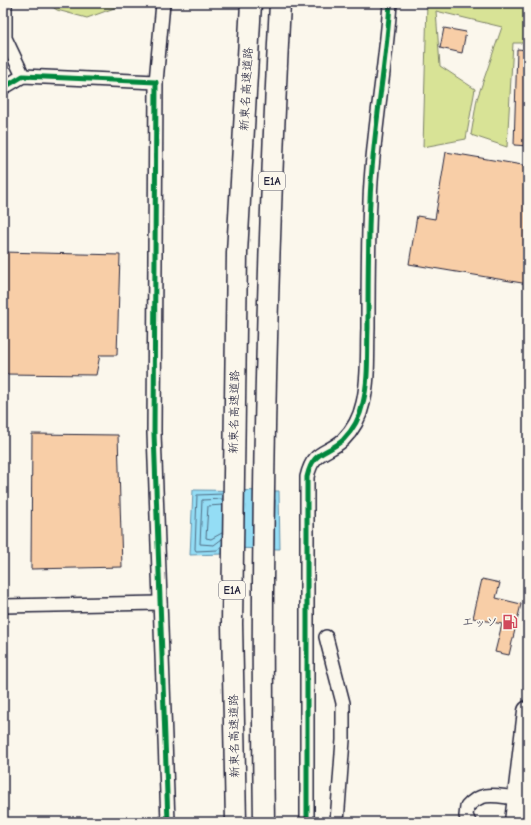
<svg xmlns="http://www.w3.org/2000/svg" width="531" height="825" font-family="'Comic Neue','Klee One',sans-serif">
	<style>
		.green { fill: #d8e396; stroke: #7d8268 }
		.water { fill: #94ddf5; stroke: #6692ab }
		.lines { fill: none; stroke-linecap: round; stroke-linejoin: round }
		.shore { stroke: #506d85; stroke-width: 1 }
		.building { fill: #f8cea7; stroke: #22223b }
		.minor-casing { stroke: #22223b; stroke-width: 16 }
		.highway-casing { stroke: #22223b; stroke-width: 23 }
		.minor { stroke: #fbf7ec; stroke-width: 13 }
		.highway { stroke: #fbf7ec; stroke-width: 20 }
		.cycleway-casing { stroke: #fbf7ec; stroke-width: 8 }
		.cycleway { stroke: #00873e; stroke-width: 5 }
		.labels { text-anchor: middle; stroke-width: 3.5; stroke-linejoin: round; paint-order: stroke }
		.shield { fill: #fbf7ec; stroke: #636270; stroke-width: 1 }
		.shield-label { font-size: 11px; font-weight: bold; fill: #22223b }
		.street-label { font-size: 12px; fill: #22223b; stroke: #fbf7ec }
		.poi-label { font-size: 12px; fill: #22223b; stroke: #fbf7ec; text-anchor: end }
	</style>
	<rect width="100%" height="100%" fill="#fbf7ec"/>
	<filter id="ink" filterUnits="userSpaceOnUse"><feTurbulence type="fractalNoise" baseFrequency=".025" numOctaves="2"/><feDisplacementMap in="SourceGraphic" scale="8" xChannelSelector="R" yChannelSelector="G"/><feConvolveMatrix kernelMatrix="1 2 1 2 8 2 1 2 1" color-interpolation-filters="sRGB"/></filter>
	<g filter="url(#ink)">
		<g class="green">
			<path d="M47,3H128L87,18L57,10Z"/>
			<path d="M427,3H528V43H513L507,147L471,135L477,99L502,27L436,11L440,66L475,89L466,139L423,147Z"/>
		</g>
		<path class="water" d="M193,490L279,491L280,549L224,548L223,554L190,555Z"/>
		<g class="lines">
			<g class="shore">
				<path d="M222,533L211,539L206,538L208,506L223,505"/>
				<path d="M222,539L214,545L200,544L202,500L223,499"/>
				<path d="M222,545L218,550L196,551L195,549L197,495L223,494"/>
				<path d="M274,545L275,500"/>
			</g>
		</g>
		<g class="building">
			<path d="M444,28L466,32L462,53L440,48Z"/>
			<path d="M517,49L528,50V146L514,145Z"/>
			<path d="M446,152L528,166V284L409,264L417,216L435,219Z"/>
			<path d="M3,252L120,255L117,355H100L96,375L3,374Z"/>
			<path d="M32,434L118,435L122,567L31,569Z"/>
			<path d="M482,579L500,583L496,598L521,604L509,655L495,652L502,624L473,618Z"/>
		</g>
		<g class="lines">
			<g class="minor-casing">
				<g id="minor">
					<path d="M5,3V38L23,76"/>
					<path d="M156,82L163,3"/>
					<path d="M3,88L23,76L156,82L154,433L168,822"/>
					<path d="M3,606L160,603"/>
					<path d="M326,637L343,703V740L337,822"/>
					<path d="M307,822V477C313,450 326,455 343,440C353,430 360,417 363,403C369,379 367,353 368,328C368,286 368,243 370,201C372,135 386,69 390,3"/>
					<path d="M469,822L466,816L467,807C482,790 496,796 517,798"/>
				</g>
			</g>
			<g class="highway-casing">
				<g id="highway">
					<path d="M236,822L232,624L237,253L251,3"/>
					<path d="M264,822C260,549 266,276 280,3"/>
					<path d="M515,822L528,711"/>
				</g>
			</g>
			<use href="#minor" class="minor"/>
			<use href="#highway" class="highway"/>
			<g class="cycleway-casing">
				<g id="cycleway">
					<path d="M3,88L23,76L156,82L154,433L168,822"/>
					<path d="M307,822V477C313,450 326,455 343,440C353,430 360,417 363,403C369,379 367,353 368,328C368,286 368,243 370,201C372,135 386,69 390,3"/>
				</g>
			</g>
			<use href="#cycleway" class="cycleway"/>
		</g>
	</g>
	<defs>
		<g id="fuel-bare" transform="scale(1.2)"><path d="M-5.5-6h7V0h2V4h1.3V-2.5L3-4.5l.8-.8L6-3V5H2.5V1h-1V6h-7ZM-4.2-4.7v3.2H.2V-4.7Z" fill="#d1495b" stroke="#fbf7ec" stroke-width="2.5" paint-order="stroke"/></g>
	</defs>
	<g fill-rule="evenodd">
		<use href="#fuel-bare" x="510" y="622"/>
	</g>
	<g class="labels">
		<g class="shield">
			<rect x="259" y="172" width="26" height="18" rx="3"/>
			<rect x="219" y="581" width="26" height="18" rx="3"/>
		</g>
		<g class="shield-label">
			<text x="272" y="185">E1A</text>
			<text x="232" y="594">E1A</text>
		</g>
		<g class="street-label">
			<text transform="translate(246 89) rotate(-87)" y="4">新東名高速道路</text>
			<text transform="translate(234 412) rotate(-89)" y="4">新東名高速道路</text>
			<text transform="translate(234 736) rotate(-91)" y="4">新東名高速道路</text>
		</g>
		<g class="poi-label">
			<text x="498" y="626">エッソ</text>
		</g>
	</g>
	<rect width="531" height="825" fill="none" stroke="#fbf7ec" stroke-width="16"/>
	<rect x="8" y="8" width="515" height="809" fill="none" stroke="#22223b" stroke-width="1.5" filter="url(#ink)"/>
</svg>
